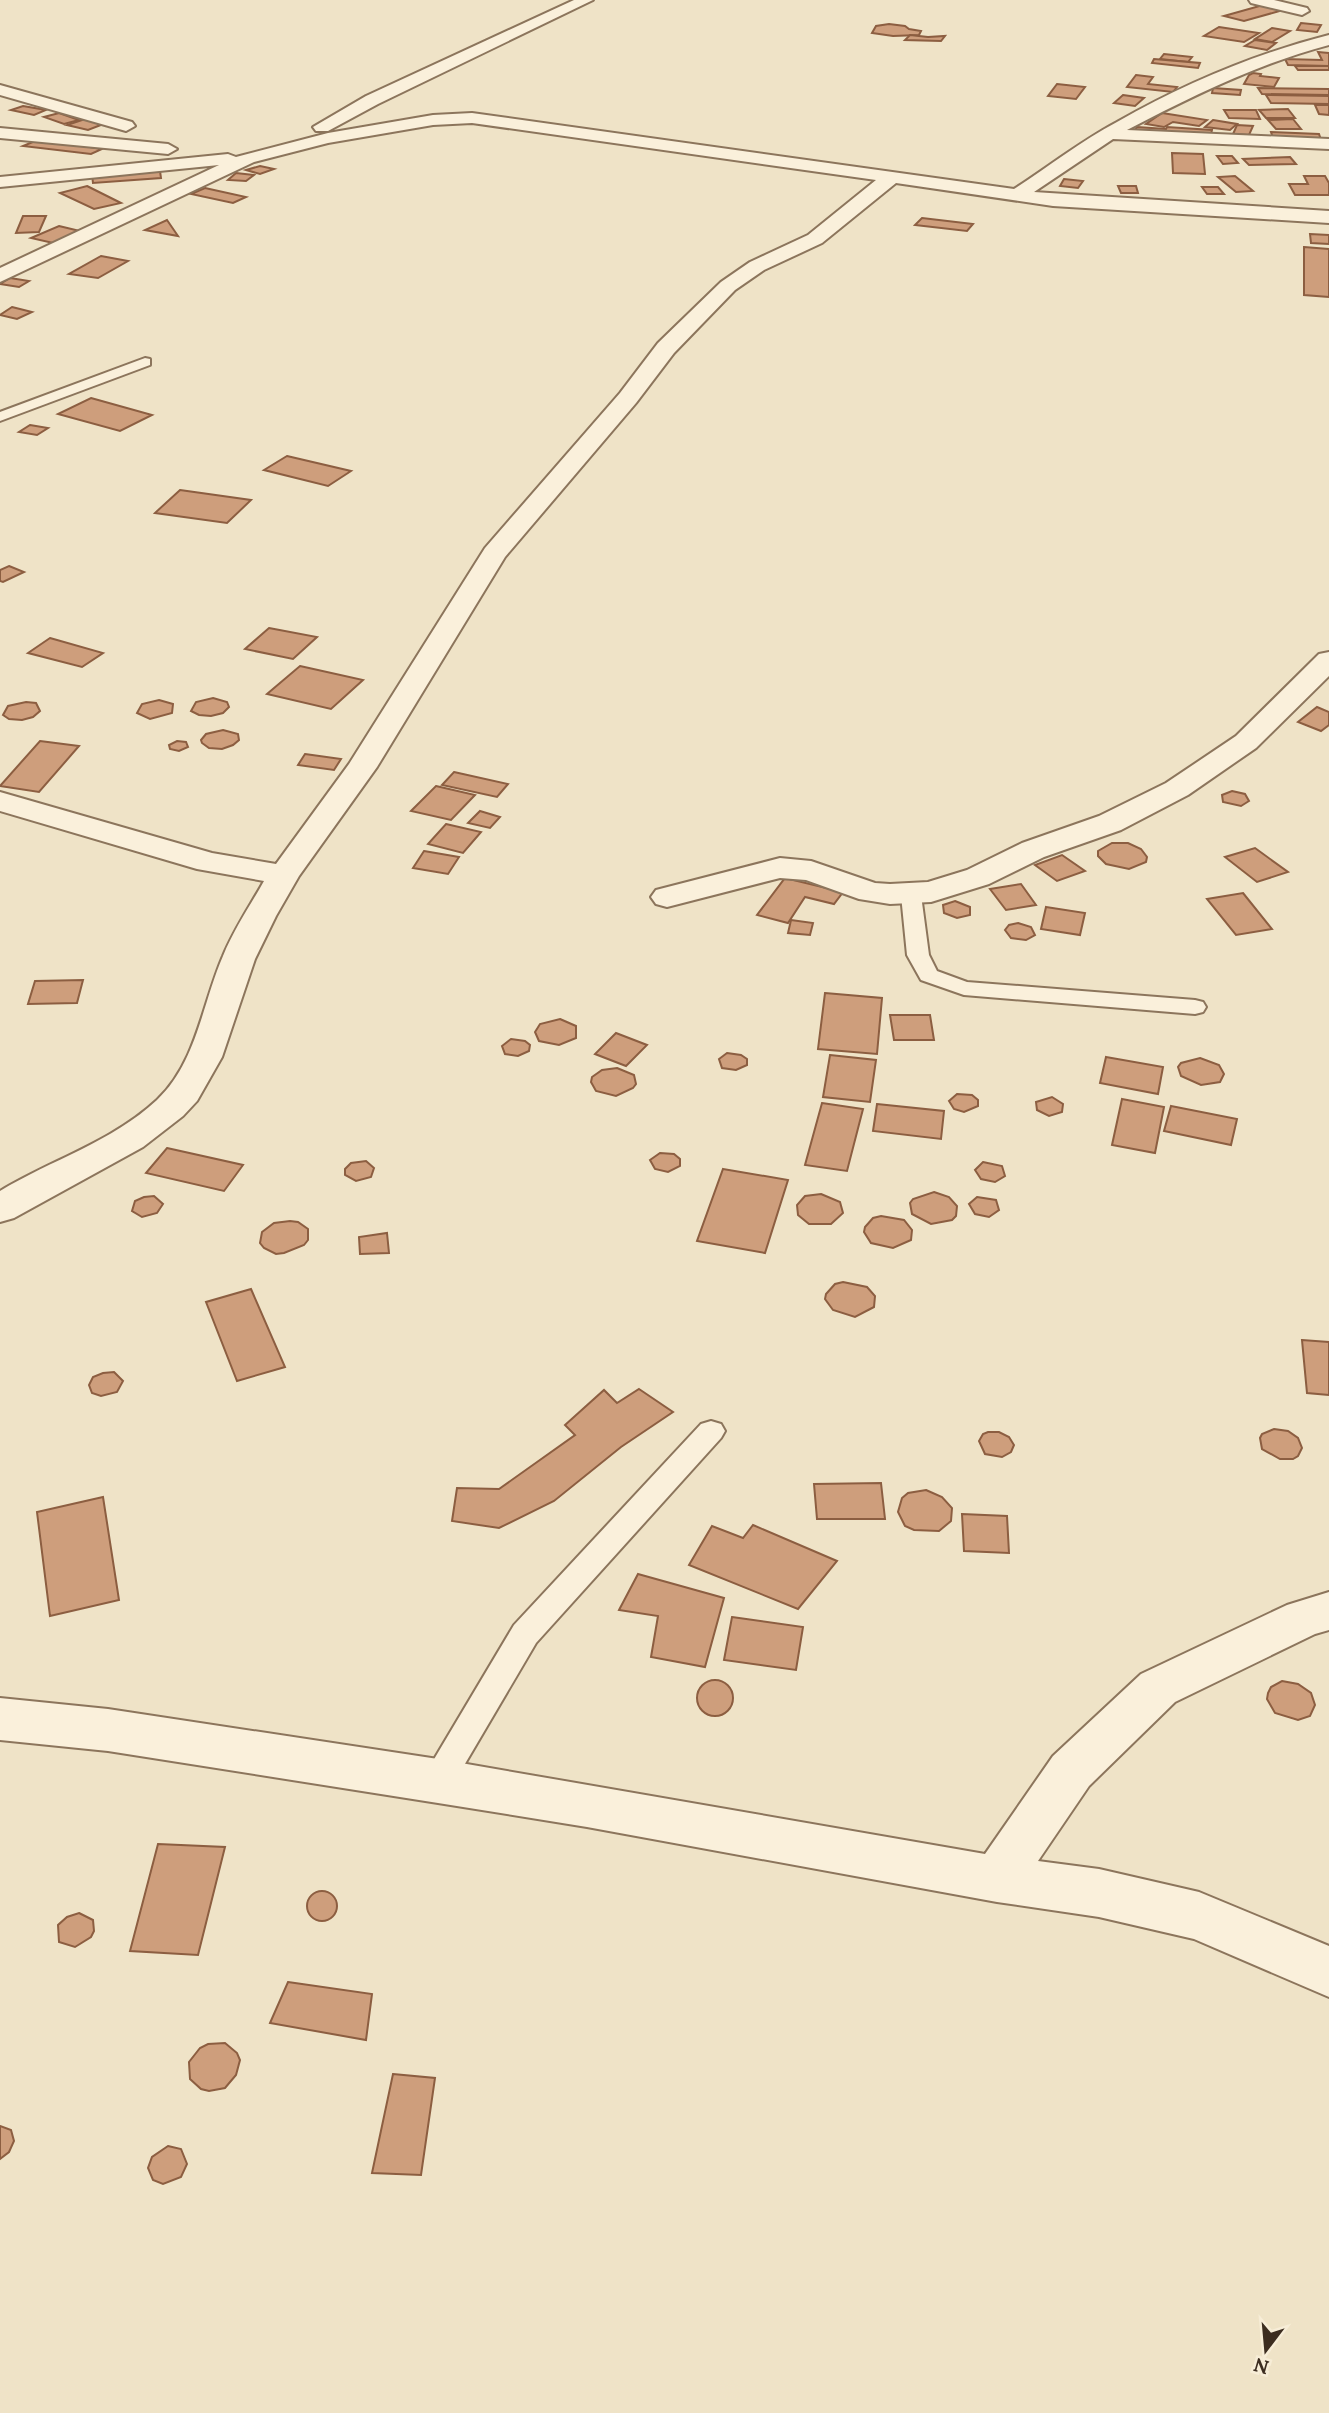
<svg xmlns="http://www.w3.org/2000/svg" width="1329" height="2413" font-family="Lora,serif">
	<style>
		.building { fill: #ce9e7c; stroke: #8c5e41; stroke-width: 2 }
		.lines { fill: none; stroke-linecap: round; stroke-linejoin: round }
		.service-casing { stroke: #8c755c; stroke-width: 4 }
		.minor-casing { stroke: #8c755c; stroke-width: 4 }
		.service { fill: #faf0db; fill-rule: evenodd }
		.minor { fill: #faf0db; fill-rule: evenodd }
	</style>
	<rect width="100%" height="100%" fill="#efe3c7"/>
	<g class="building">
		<path d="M1263,5L1283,10L1244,21L1224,16Z"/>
		<path d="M1301,23L1321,25L1317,32L1297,30Z"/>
		<path d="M889,24L905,26L909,29L921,31L919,35L893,36L872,33L876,26Z"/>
		<path d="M1219,27L1259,33L1244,42L1204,36Z"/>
		<path d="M1272,28L1290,31L1272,42L1255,39Z"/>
		<path d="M910,35L928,37L945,36L941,41L905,40Z"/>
		<path d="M1255,40L1276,43L1267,50L1245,46Z"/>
		<path d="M1318,52L1329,53V66L1288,65L1285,59L1322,60Z"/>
		<path d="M1164,54L1192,57L1188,62L1160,59Z"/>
		<path d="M1154,59L1200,63L1198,68L1152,63Z"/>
		<path d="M1295,66H1329V70H1298Z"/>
		<path d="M1253,73L1261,74L1260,76L1279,78L1274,87L1244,84L1249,75Z"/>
		<path d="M1136,75L1153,77L1148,84L1177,87L1173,92L1127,87Z"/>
		<path d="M1057,84L1085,87L1076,99L1048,96Z"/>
		<path d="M1213,88L1241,90L1240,95L1212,93Z"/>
		<path d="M1258,88L1329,89V95L1262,94Z"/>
		<path d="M1123,95L1144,98L1135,106L1114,103Z"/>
		<path d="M1266,95L1329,96V104L1271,103Z"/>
		<path d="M1315,105H1329V115L1319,114Z"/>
		<path d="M23,106L46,110L34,115L11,110Z"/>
		<path d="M1288,109L1295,118H1266L1259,110Z"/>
		<path d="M1224,110H1256L1260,119L1229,118Z"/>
		<path d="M59,113L79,120L64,124L44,117Z"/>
		<path d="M1162,113L1207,120L1199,126L1173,122L1164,127L1146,124Z"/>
		<path d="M85,119L106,123L88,130L67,125Z"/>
		<path d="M1293,119L1301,129H1276L1268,120Z"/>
		<path d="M1213,120L1237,124L1230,130L1205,127Z"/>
		<path d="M1237,125L1253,126L1249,135L1233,134Z"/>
		<path d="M1137,127L1166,129L1167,127L1212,130L1210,138L1134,132Z"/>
		<path d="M1271,132L1319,134L1321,140L1273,138Z"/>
		<path d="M40,139L102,149L91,154L23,146Z"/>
		<path d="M1172,153L1203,154L1205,174L1173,173Z"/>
		<path d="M1217,156H1232L1238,163L1223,164Z"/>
		<path d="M1290,157L1296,164L1249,165L1243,159Z"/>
		<path d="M260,166L274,169L260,174L246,170Z"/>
		<path d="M160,171L161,178L93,183L92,175Z"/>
		<path d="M236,173L254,175L246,181L228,180Z"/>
		<path d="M1235,176L1253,191L1236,192L1218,177Z"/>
		<path d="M1304,176H1325L1329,183V195H1295L1289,184H1308Z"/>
		<path d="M1064,179L1083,181L1078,188L1060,186Z"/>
		<path d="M87,186L121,203L94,209L60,193Z"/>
		<path d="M1118,186H1136L1138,193H1121Z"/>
		<path d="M1202,187H1218L1224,194H1207Z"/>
		<path d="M205,188L246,197L233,203L191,194Z"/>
		<path d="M23,216H46L39,232L16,233Z"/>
		<path d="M922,218L973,224L967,231L915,225Z"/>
		<path d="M167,220L178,236L145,230Z"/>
		<path d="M59,226L80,231L53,243L31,238Z"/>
		<path d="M1310,234L1329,235V244L1311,243Z"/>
		<path d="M1304,247L1329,249V297L1304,295Z"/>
		<path d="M101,256L128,261L98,278L69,274Z"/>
		<path d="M10,278L29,281L19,287L0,284Z"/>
		<path d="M12,307L32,312L17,319L0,315Z"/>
		<path d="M91,398L152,415L120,431L58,414Z"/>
		<path d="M30,425L48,428L37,435L19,432Z"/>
		<path d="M287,456L351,471L328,486L264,470Z"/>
		<path d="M180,490L251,500L227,523L155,513Z"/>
		<path d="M9,566L24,572L3,582L0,581V570Z"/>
		<path d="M269,628L317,637L293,659L245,649Z"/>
		<path d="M50,638L103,653L82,667L28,653Z"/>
		<path d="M300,666L363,680L331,709L267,694Z"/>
		<path d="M213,698L227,702L229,707L223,713L211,716L199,715L191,711L196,702Z"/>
		<path d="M159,700L173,704L172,713L150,719L137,713L142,704Z"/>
		<path d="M26,702L36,703L40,711L33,717L22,720L9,719L3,715L8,706Z"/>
		<path d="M1317,707L1329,712V725L1321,731L1298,722Z"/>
		<path d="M223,730L238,734L239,740L233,745L222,749L209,748L202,743L201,740L206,734Z"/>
		<path d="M40,741L79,746L39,792L0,786Z"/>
		<path d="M177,741L186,742L188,747L179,751L170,749L169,745Z"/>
		<path d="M305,754L341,759L334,770L298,765Z"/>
		<path d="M454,772L508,784L497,797L442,785Z"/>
		<path d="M436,786L475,795L451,820L411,811Z"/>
		<path d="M1232,791L1245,794L1249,801L1241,806L1223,802L1222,795Z"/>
		<path d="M480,811L500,817L490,828L468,823Z"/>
		<path d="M446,824L481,832L463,853L428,844Z"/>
		<path d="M1112,843H1128L1141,849L1147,857L1146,862L1129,869L1106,864L1098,856V851Z"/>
		<path d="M1255,848L1288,872L1257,882L1225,857Z"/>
		<path d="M424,851L459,857L448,874L413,868Z"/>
		<path d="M1062,855L1085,871L1057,881L1035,865Z"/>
		<path d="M785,878L843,892L834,904L805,897L788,923L757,915Z"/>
		<path d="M1021,884L1036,905L1006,910L990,889Z"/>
		<path d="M1243,893L1272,929L1236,935L1207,899Z"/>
		<path d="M955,901L970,907V915L957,918L944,913L943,905Z"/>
		<path d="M1046,907L1085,913L1080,935L1041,929Z"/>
		<path d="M791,920L813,923L810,935L788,933Z"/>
		<path d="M1018,923L1031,927L1035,935L1026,940L1011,938L1005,930L1009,925Z"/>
		<path d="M83,980L77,1003L28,1004L35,981Z"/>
		<path d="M825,993L882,998L877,1054L818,1049Z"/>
		<path d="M890,1015H930L934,1040H894Z"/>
		<path d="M560,1019L576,1026V1038L559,1045L539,1041L535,1032L540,1024Z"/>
		<path d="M616,1033L647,1045L626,1066L595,1054Z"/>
		<path d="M511,1039L525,1041L530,1045L529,1051L518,1056L505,1054L502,1046Z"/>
		<path d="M727,1053L741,1055L747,1059V1065L736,1070L722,1068L719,1059Z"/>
		<path d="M830,1055L876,1060L870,1102L823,1097Z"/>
		<path d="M1106,1057L1163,1067L1158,1094L1100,1083Z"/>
		<path d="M1200,1058L1219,1065L1224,1074L1220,1082L1201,1085L1181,1076L1178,1067L1181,1063Z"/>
		<path d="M617,1068L634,1075L636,1084L633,1088L616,1096L596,1091L591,1082L592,1077L602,1070Z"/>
		<path d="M957,1094L972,1095L978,1100V1106L964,1112L954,1109L949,1101Z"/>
		<path d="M1052,1097L1063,1104L1062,1112L1049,1116L1037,1110L1036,1102Z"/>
		<path d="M1122,1099L1164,1107L1155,1153L1112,1145Z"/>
		<path d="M822,1103L863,1109L847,1171L805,1165Z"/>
		<path d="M877,1104L944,1111L941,1139L873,1131Z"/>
		<path d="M1171,1106L1237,1119L1231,1145L1164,1131Z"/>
		<path d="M167,1148L243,1165L224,1191L146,1173Z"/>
		<path d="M660,1153L674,1154L680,1159V1166L668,1172L655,1169L650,1160Z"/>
		<path d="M366,1161L374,1168L371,1177L356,1181L345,1175V1169L351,1163Z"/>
		<path d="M983,1162L1002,1166L1005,1176L995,1182L981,1179L975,1170Z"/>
		<path d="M723,1169L788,1180L765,1253L697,1241Z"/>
		<path d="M934,1192L949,1197L957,1206L956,1216L952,1220L931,1224L912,1214L910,1203L913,1199Z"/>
		<path d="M821,1194L840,1202L843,1213L831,1224H809L798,1215L797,1205L805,1196Z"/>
		<path d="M154,1196L163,1204L157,1213L142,1217L132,1211L135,1201L144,1197Z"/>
		<path d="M977,1197L996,1200L999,1210L989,1217L975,1214L969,1204Z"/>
		<path d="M881,1216L904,1220L912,1230L911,1240L893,1248L871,1243L864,1232L865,1227L873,1218Z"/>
		<path d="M290,1221L298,1222L308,1229V1240L304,1245L284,1253L276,1254L264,1248L260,1243L262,1232L274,1223Z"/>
		<path d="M387,1233L389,1253L360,1254L359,1237Z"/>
		<path d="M843,1282L867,1287L875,1296L874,1307L855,1317L833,1310L825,1299L826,1294L835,1284Z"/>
		<path d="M251,1289L285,1367L237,1381L206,1302Z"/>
		<path d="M1302,1340L1329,1342V1395L1307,1393Z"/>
		<path d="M114,1372L123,1381L117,1392L101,1396L92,1393L89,1385L93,1377L103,1373Z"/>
		<path d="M639,1389L673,1412L621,1447L554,1501L499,1528L452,1521L457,1488L499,1489L575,1435L565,1425L604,1390L617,1403Z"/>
		<path d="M1274,1429L1288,1431L1298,1438L1302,1448L1298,1456L1293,1459H1280L1262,1449L1260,1438L1262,1434Z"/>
		<path d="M988,1432H999L1009,1437L1014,1445L1011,1452L1002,1457L985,1454L979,1441L983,1434Z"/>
		<path d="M881,1483L885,1519H817L814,1484Z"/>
		<path d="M926,1490L942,1497L952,1508L951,1521L939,1531L914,1530L905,1526L898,1512L902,1498L908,1493Z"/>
		<path d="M103,1497L119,1600L50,1616L37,1512Z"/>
		<path d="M962,1514L1007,1516L1009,1553L964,1551Z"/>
		<path d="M753,1525L837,1561L798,1609L689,1565L712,1526L743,1538Z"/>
		<path d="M638,1574L724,1598L705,1667L651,1657L658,1616L619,1610Z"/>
		<path d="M732,1617L803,1627L796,1670L724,1660Z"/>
		<circle cx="715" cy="1698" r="18"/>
		<path d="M1282,1681L1298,1684L1311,1693L1315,1705L1310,1716L1298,1720L1275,1713L1267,1699L1268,1693L1271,1687Z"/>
		<path d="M158,1844L225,1847L198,1955L130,1951Z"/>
		<circle cx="322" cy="1906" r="15"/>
		<path d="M79,1913L93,1920L94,1931L91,1937L75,1947L59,1942L58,1925L67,1917Z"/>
		<path d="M288,1982L372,1994L366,2040L270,2023Z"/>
		<path d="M225,2043L237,2053L240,2060L236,2075L225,2088L209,2091L201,2089L190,2079L189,2062L200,2048L208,2044Z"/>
		<path d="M393,2074L435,2078L421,2175L372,2173Z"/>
		<path d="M0,2126L11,2130L14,2141L9,2152L0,2159Z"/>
		<path d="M168,2146L181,2149L187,2164L181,2177L163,2184L153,2180L148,2168L152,2157Z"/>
	</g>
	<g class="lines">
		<g class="service-casing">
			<g id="service">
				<path d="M145,358L150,359V365L0,421V412Z"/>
				<path d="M911,889L918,891L921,895L929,955L937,971L967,982L1195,1000L1203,1002L1206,1007L1203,1012L1195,1014L964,995L921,980L907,955L901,895L904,891Z"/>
				<path d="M711,1421L721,1424L725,1431L721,1438L536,1643L449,1791L438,1795L427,1791L422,1781L427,1771L514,1625L701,1424Z"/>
			</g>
		</g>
		<g class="minor-casing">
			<g id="minor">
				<path d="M574,0H593L378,104L328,131H316L313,127L366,96Z"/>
				<path d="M1249,0H1274L1307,8L1309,11L1302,15L1251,3Z"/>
				<path d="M1329,35V45C1257,64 1193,96 1127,130L1329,139V149L1113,139L1034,192L1329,211V223L1053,206L896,183L822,243L764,270L735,290L674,353L636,403L505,557L377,767L299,876L276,916L255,959L222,1057L197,1101L183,1116L143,1147L14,1218L0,1222V1191C51,1160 112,1142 157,1100C197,1062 202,1004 223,956C234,929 250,906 264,881L197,869L0,811V792L212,853L276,864L349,764L485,548L620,393L658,343L721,282L750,262L808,235L876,180L472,123L433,125L328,143L254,162L0,282V268L219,165L0,187V177L228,154L236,157L328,133L433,115L472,113L1014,189C1048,167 1081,141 1117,122C1184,84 1254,54 1329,35Z"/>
				<path d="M0,85L132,122L135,126L126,131L0,95Z"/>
				<path d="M0,128L168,144L177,149L168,154L0,138Z"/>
				<path d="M1329,652V676L1256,748L1188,795L1121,830L1044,857L989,884L931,902L890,904L859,899L806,880L780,878L667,907L656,904L651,897L656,890L780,858L811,861L875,883L890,884L928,882L967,870L1022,843L1099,816L1166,783L1236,736L1319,654Z"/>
				<path d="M1329,1592V1630L1315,1634L1175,1702L1089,1786L1038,1861L1099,1869L1199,1892L1329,1946V1997L1194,1939L1099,1917L997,1902L587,1827L438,1803L108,1751L0,1740V1698L108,1709L438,1759L985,1854L1053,1756L1141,1674L1287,1605Z"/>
			</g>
		</g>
		<use href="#service" class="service"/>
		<use href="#minor" class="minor"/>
	</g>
	<g transform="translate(1266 2350) rotate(196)" stroke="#f7edd7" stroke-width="5" paint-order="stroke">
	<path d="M0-5L12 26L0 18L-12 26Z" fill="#3c2d20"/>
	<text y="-10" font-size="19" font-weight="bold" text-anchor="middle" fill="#3c2d20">N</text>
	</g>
</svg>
